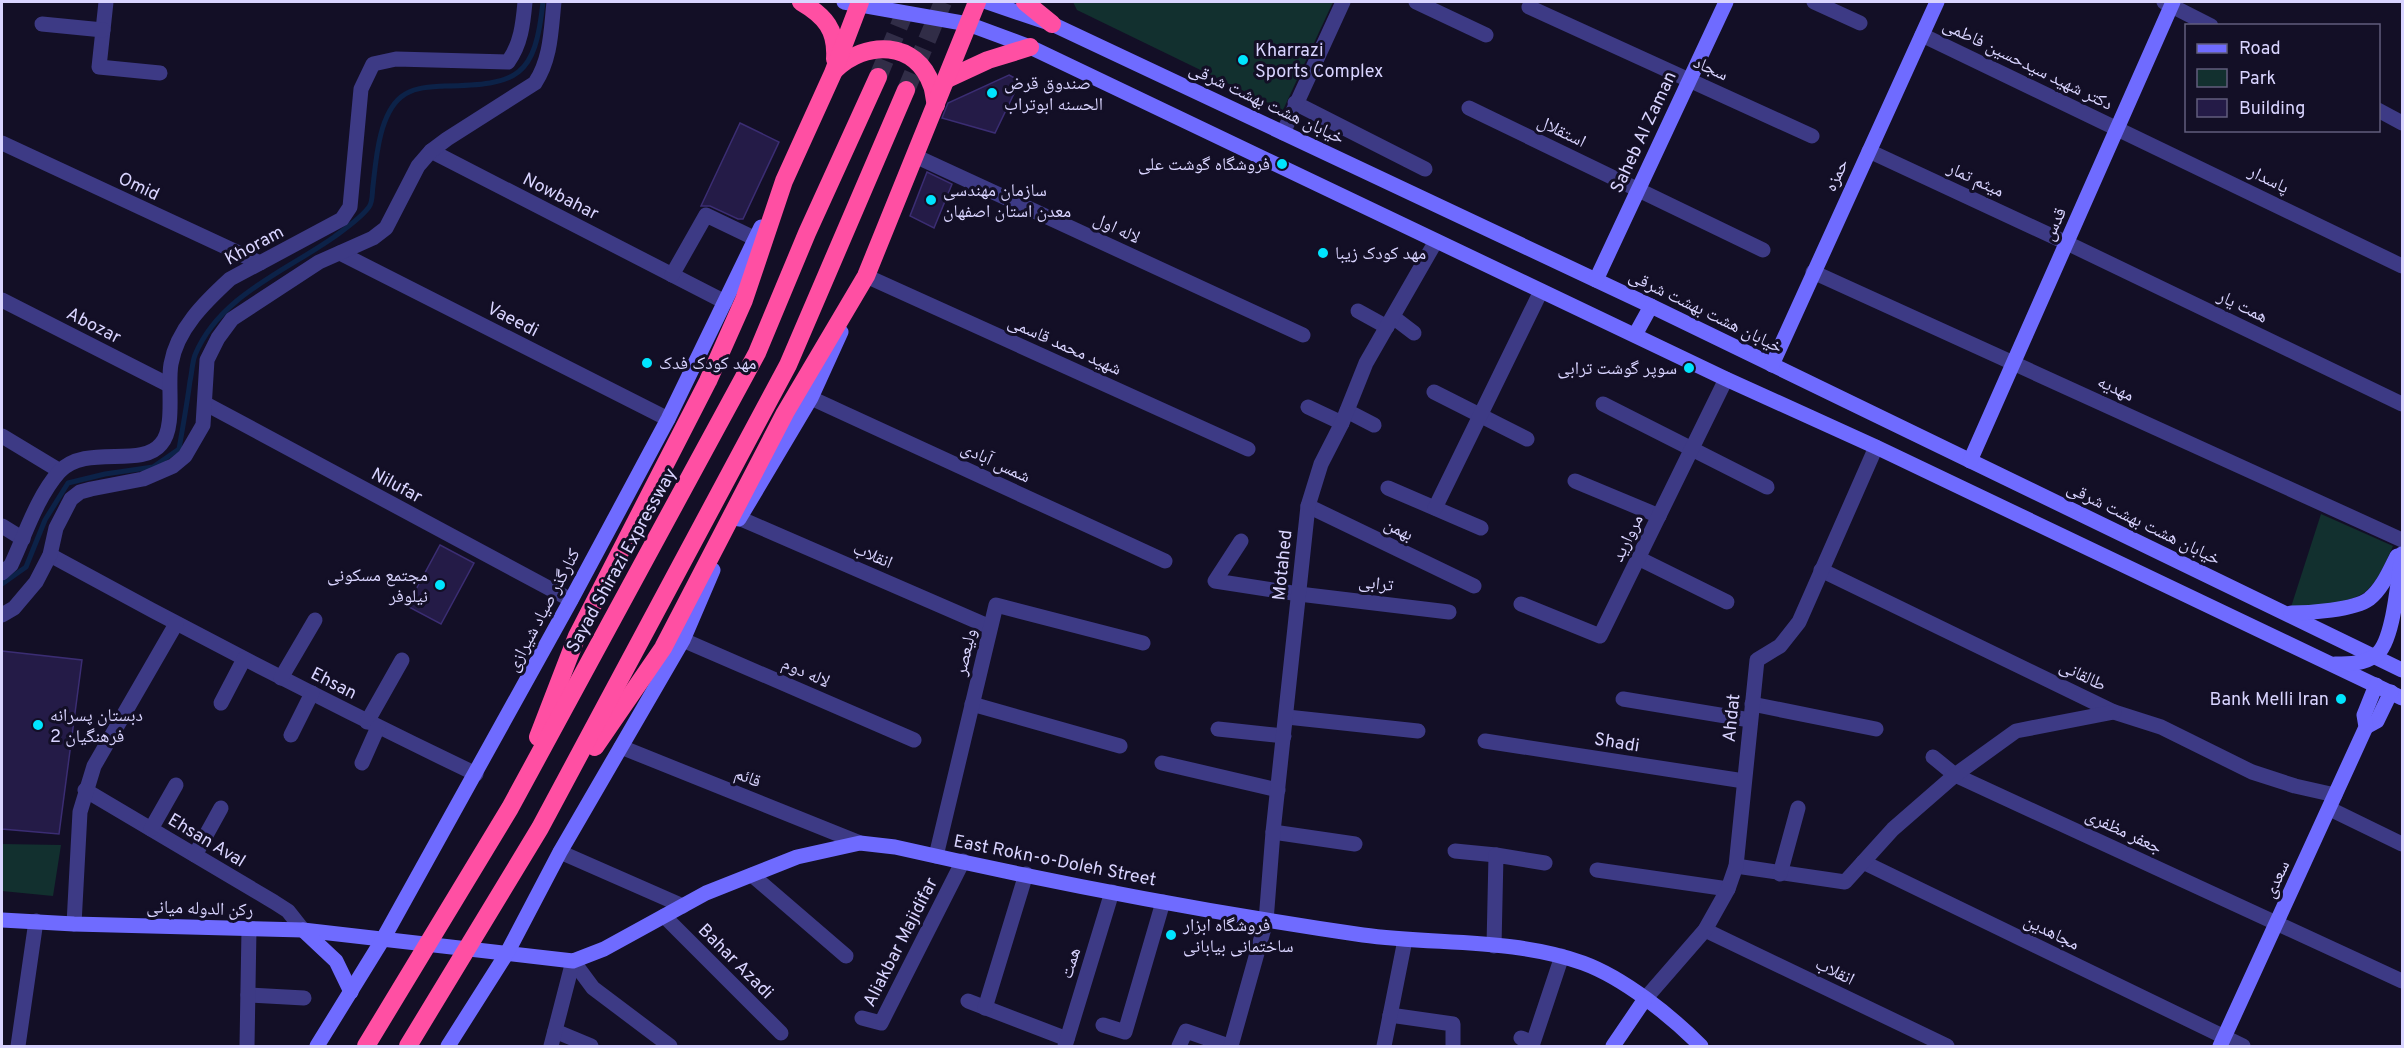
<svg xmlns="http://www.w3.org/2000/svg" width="2404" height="1048" font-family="Overpass,'Noto Naskh Arabic',sans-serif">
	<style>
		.green { fill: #12302f }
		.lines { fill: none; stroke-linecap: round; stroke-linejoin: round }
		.stream { stroke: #0c2248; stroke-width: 5 }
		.building { fill: #241b47; stroke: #3b2d73; stroke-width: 1.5 }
		.highway-tunnel { stroke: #312d47; stroke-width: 18; stroke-dasharray: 18 9; stroke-linecap: butt }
		.street { stroke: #3d3a85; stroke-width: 15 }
		.secondary { stroke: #6f6bff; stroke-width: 15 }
		.highway { stroke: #ff4fa3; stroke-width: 18 }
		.poi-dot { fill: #00e5ff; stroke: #130f26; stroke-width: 2 }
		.labels { text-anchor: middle; stroke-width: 6; stroke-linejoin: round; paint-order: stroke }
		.poi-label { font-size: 18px; fill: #d9d4ff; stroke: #130f26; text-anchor: start }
		.street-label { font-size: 18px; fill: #d9d4ff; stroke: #130f26 }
	</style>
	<rect width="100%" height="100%" fill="#130f26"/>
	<g class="green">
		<path d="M1073,2H1333L1283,110L1077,10Z"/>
		<path d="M2321,514L2393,546C2386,561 2377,585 2362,594C2342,605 2314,605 2291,607Z"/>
		<path d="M2,844L61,845L53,896L2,891Z"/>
	</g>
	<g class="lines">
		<path class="stream" d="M2,584L26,567L45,520L68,483L105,474L153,467L179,449C183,426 187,404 190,381C192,373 192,363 195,355C219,296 286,271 334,237C346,228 360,219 369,207C373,202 372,192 373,186C376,159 379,115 401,97C413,87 430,87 444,86C519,85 535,77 543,2"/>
	</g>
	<g class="building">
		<path d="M1009,75L1020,81L995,133L942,118L948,103Z"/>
		<path d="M740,123L779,142L743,219H738L710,206H701Z"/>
		<path d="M927,172L952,184L934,228L910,216Z"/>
		<path d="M440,545L474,563L441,624L407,606Z"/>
		<path d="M2,651L82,660L59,834L2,829Z"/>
	</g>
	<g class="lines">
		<g class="highway-tunnel">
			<path d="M878,77L909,2"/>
			<path d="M906,90L943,2"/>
		</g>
		<g class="street">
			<path d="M106,2L99,67L160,73"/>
			<path d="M1416,2L1486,35"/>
			<path d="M1814,2L1860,23"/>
			<path d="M2164,2L2211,26"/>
			<path d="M1529,7L1812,136"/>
			<path d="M42,24L103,30"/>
			<path d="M1922,35L2402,266"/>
			<path d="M1295,103L1425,169"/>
			<path d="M1469,108L1763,250"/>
			<path d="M2378,110L2402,123"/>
			<path d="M1283,133L1343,2"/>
			<path d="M2,143L260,263"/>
			<path d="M431,151L725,302"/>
			<path d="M1869,151L2067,243L2402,404"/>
			<path d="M915,156L1303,335"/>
			<path d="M340,253L668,419"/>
			<path d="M1813,272L2402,540"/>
			<path d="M672,275L706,215L756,239"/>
			<path d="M866,276L1248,449"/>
			<path d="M2,300L169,385"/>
			<path d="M1358,311L1387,327"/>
			<path d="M1393,317L1414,333"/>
			<path d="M1434,392L1527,439"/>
			<path d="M811,398L1165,561"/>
			<path d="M206,404L571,600"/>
			<path d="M1603,404L1767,487"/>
			<path d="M1308,407L1342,423"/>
			<path d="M1347,411L1374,425"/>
			<path d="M2,436L60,471"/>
			<path d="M1575,481L1659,516"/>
			<path d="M1388,488L1481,528"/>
			<path d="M1308,506L1474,586"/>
			<path d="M1435,508L1541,291"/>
			<path d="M739,518L990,627"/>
			<path d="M2,526L23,539"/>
			<path d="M1241,541L1215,581L1299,594L1449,612"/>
			<path d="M50,555C190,632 332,705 476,774"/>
			<path d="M1638,558L1727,602"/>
			<path d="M1821,570L2114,712L2161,727L2252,772L2295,786L2335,795"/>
			<path d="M2,573L11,565C25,535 37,497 59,472C86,443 141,469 161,444C176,427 167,386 171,364C177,329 205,302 230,279L342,219L350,207L361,89L373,64L396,59L508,62C521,44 523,24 525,2"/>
			<path d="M1521,604L1600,636L1726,379"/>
			<path d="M2,615L14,608L36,582L50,555L56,528L71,499L80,492L91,489L143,479L173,466L185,456L203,425L207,360L218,338L232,319L319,262L373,238L386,228L418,166L431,151L447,139L535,83C551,59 551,30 554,2"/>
			<path d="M683,640L914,740"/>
			<path d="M281,678L315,620"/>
			<path d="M1623,699L1750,720"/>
			<path d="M221,703L244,659"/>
			<path d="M972,704L1120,746"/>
			<path d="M1752,704L1876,729"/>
			<path d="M1287,717L1418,731"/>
			<path d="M367,722L402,660"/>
			<path d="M1218,729L1284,736"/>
			<path d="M291,735L312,693"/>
			<path d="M1485,741L1744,781"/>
			<path d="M621,747L860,843"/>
			<path d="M1933,757L1955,775L2402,981"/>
			<path d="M362,763L378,727"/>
			<path d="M1162,763L1278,790"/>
			<path d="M85,790L274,902L288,911L303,930"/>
			<path d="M2330,809L2402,844"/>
			<path d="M151,829L176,785"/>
			<path d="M1273,832L1355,844"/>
			<path d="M1455,851L1496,855"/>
			<path d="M560,852L683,906"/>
			<path d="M195,855L221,808"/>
			<path d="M936,856L996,605L1143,643"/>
			<path d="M1863,862L2243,1046"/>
			<path d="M1736,866L1845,882L1893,829L1955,775L2016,731L2114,712"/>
			<path d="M1597,870L1728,889"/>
			<path d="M1780,874L1798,808"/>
			<path d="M752,875L846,956"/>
			<path d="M664,916L781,1033"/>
			<path d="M74,924L80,812L94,766L176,624"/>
			<path d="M1705,930L1947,1046"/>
			<path d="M1494,946L1496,855L1545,863"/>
			<path d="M573,961L593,988L670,1046"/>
			<path d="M248,995L304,998"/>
			<path d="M1645,999L1705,930L1728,889L1736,866L1757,660L1780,646L1799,622L1876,447"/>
			<path d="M968,1001L1067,1039"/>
			<path d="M985,1008L1026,874"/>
			<path d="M1390,1015L1453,1024V1046"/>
			<path d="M862,1018L881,1023L963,861"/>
			<path d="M1103,1025L1125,1032L1163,902"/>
			<path d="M555,1031L591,1046"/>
			<path d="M1521,1038L1533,1043L1562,956"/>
			<path d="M18,1046L36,921"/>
			<path d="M247,1046L249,929"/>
			<path d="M551,1046L573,961"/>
			<path d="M1065,1046L1112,892"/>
			<path d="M1179,1046L1186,1031L1229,1046"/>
			<path d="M1231,1046L1266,921L1273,832L1308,506L1321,464L1342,423L1366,363L1436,241"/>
			<path d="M1384,1046L1405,940"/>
		</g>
		<g class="secondary">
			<path d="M844,2L968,24L1030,47L1726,379L1876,447L2402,698"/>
			<path d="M987,2L1052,24L1651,306L2402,670"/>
			<path d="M1596,280L1726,2"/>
			<path d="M1635,335L1651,306"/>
			<path d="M1772,365L1937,2"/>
			<path d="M1970,461L2173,2"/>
			<path d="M739,519L811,398L841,332"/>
			<path d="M2291,613C2309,613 2354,610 2369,599C2382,589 2390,570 2397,556"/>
			<path d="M2335,664C2349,664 2364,664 2376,655C2394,642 2398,577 2402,554"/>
			<path d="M2366,727L2377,721L2391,692"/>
			<path d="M2,920L74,924L303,930L573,961L604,949L706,893L797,857L860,843L895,847C1049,882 1206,912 1363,935C1436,945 1514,938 1583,963C1624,978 1671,1016 1701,1046"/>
			<path d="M303,930L336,961L351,992"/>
			<path d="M317,1046L383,939L571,600L668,419L761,227"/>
			<path d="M448,1046L507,953L560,852L683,640L713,570"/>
			<path d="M1613,1046L1645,999"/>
			<path d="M2220,1046L2366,727L2364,715L2376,685"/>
		</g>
		<g class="highway">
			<path d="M801,2C825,16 837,30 835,59"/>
			<path d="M1025,2L1052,24"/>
			<path d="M835,70C865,40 917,40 932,86C934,91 934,98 936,105"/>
			<path d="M947,79L988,60L1030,47"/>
			<path d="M538,737L577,636L708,381L744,300L784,181L833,73L860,2"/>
			<path d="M595,747L663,648L785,413L866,276L977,2"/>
			<path d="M366,1046L510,808L757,353L807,233L878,77"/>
			<path d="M408,1046L540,828L788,365L906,90"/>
		</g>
	</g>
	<g class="poi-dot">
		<circle cx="1243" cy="60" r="6"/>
		<circle cx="992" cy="93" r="6"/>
		<circle cx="1282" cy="164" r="6"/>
		<circle cx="931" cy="200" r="6"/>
		<circle cx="1323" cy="253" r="6"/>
		<circle cx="647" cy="363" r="6"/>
		<circle cx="1689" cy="368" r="6"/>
		<circle cx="440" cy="585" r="6"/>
		<circle cx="2341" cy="699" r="6"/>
		<circle cx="38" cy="725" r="6"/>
		<circle cx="1171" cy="935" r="6"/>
	</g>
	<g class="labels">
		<g class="poi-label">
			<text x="1255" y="56">Kharrazi<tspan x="1255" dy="21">Sports Complex</tspan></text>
			<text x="1004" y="89">صندوق قرض<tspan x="1004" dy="21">الحسنه ابوتراب</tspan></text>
			<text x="1270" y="170" text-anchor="end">فروشگاه گوشت علی</text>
			<text x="943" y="196">سازمان مهندسی<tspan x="943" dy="21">معدن استان اصفهان</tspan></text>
			<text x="1335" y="259">مهد کودک زیبا</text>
			<text x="659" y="369">مهد کودک فدک</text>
			<text x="1677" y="374" text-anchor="end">سوپر گوشت ترابی</text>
			<text x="428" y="581" text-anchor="end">مجتمع مسکونی<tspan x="428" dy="21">نیلوفر</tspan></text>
			<text x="2329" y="705" text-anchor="end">Bank Melli Iran</text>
			<text x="50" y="721">دبستان پسرانه<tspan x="50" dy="21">فرهنگیان 2</tspan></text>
			<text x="1183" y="931">فروشگاه ابزار<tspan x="1183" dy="21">ساختمانی بیابانی</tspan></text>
		</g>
		<g class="street-label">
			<text transform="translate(2028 64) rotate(26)" y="6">دکتر شهید سیدحسین فاطمی</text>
			<text transform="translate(1711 68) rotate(24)" y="6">سجاد</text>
			<text transform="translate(1267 103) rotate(25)" y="6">خیابان هشت بهشت شرقی</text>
			<text transform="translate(1562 131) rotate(26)" y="6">استقلال</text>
			<text transform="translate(1643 132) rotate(-65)" y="6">Saheb Al Zaman</text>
			<text transform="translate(1836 175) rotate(-65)" y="6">حمزه</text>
			<text transform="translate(1976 179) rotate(25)" y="6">میثم تمار</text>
			<text transform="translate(2269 179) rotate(26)" y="6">پاسدار</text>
			<text transform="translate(139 186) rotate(25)" y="6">Omid</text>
			<text transform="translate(561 196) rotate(27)" y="6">Nowbahar</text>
			<text transform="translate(2054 224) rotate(-66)" y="6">قدس</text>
			<text transform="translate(1117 228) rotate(25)" y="6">لاله اول</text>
			<text transform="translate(254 245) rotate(-28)" y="6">Khoram</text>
			<text transform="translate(2243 306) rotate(26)" y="6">همت یار</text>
			<text transform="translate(1706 311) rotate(26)" y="6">خیابان هشت بهشت شرقی</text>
			<text transform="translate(513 319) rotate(27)" y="6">Vaeedi</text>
			<text transform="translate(94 325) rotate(27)" y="6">Abozar</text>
			<text transform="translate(1065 345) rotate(24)" y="6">شهید محمد قاسمی</text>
			<text transform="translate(2116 388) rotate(25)" y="6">مهدیه</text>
			<text transform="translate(996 462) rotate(25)" y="6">شمس آبادی</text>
			<text transform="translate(397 485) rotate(28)" y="6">Nilufar</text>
			<text transform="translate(2144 523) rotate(26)" y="6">خیابان هشت بهشت شرقی</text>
			<text transform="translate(1399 529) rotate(26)" y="6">بهمن</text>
			<text transform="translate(1627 538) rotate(-64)" y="6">مروارید</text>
			<text transform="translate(873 555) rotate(23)" y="6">انقلاب</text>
			<text transform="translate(621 560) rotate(-61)" y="6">Sayad Shirazi Expressway</text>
			<text transform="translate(1282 565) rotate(-84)" y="6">Motahed</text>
			<text transform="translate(1376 583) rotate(7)" y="6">ترابی</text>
			<text transform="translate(543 610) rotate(-62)" y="6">کنارگذر صیاد شیرازی</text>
			<text transform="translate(965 652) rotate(-77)" y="6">ولیعصر</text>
			<text transform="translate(806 672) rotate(24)" y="6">لاله دوم</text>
			<text transform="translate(2083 675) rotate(26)" y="6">طالقانی</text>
			<text transform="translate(334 683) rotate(27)" y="6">Ehsan</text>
			<text transform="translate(1731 718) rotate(-84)" y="6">Ahdat</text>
			<text transform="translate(1617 742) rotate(9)" y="6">Shadi</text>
			<text transform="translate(748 777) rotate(22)" y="6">قائم</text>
			<text transform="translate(2124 831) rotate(25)" y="6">جعفر مظفری</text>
			<text transform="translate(207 840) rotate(31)" y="6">Ehsan Aval</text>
			<text transform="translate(1055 860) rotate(11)" y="6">East Rokn-o-Doleh Street</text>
			<text transform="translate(2276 879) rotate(-65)" y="6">سعدی</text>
			<text transform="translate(200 908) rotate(2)" y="6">رکن الدوله میانی</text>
			<text transform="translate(2052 932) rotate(26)" y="6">مجاهدین</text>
			<text transform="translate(900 942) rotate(-63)" y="6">Aliakbar Majidifar</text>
			<text transform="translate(736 961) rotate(45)" y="6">Bahar Azadi</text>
			<text transform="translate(1070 963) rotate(-73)" y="6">همت</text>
			<text transform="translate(1835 971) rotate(26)" y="6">انقلاب</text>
		</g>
	</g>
	<rect width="2404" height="1048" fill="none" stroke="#d9d4ff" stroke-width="6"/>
	<rect x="2185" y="24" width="195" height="108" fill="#130f26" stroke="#625e7d" stroke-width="1.5"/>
	<rect x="2197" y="44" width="30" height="9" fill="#6f6bff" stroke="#625e7d" stroke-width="1.5"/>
	<text x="2239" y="54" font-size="18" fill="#d9d4ff">Road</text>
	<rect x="2197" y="69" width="30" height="18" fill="#12302f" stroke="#625e7d" stroke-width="1.5"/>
	<text x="2239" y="84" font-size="18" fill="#d9d4ff">Park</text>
	<rect x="2197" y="99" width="30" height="18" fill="#241b47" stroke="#625e7d" stroke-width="1.5"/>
	<text x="2239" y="114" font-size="18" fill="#d9d4ff">Building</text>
</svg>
